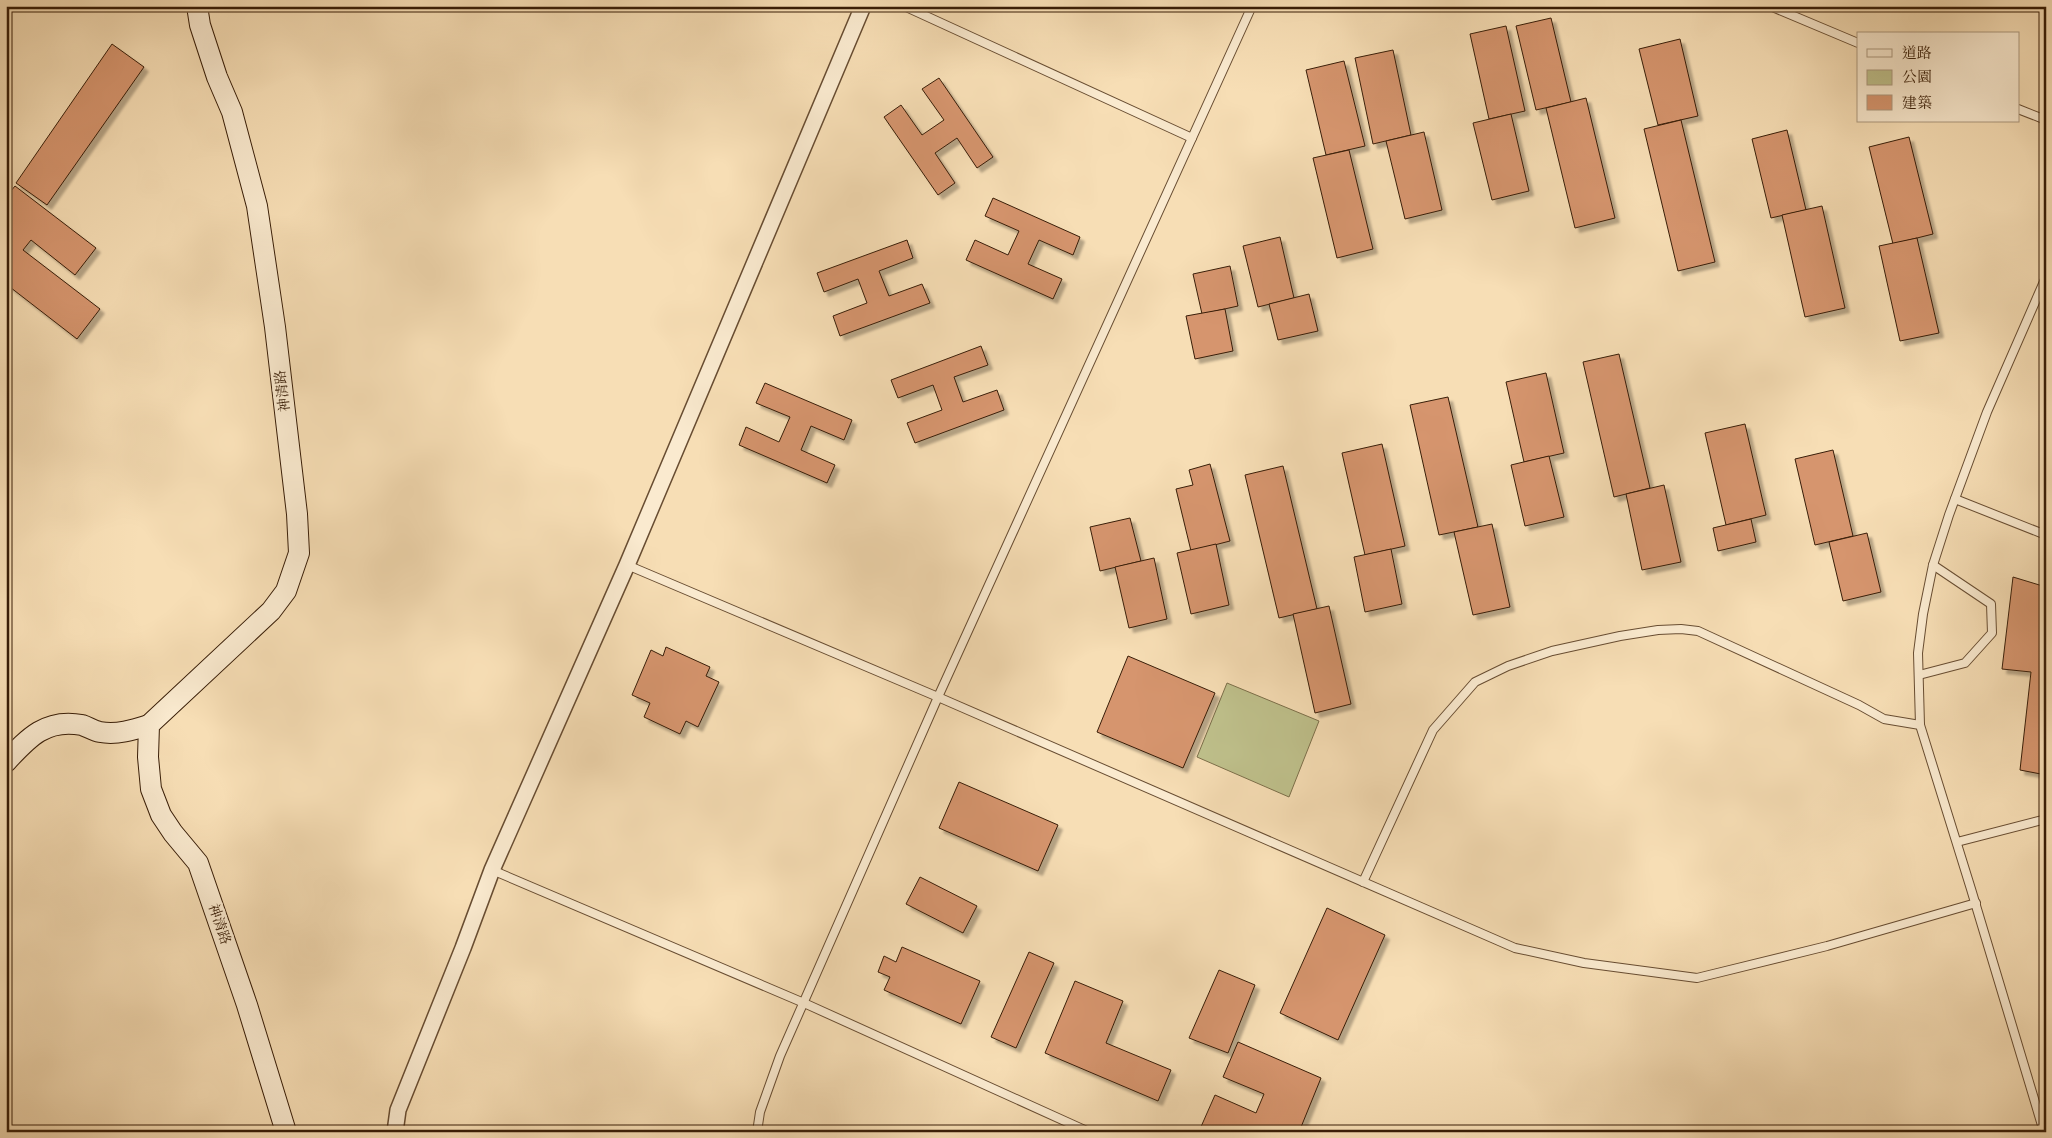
<svg xmlns="http://www.w3.org/2000/svg" width="2052" height="1138" font-family="'Libre Caslon Text','Noto Serif TC',serif">
	<style>
		.green { fill: #bfc18c; stroke: #7c6f4a }
		.building { fill: #d6956e; stroke: #381d07; filter: url(#shadow) }
		.lines { fill: none; stroke-linecap: round; stroke-linejoin: round }
		.lane-casing { stroke: #684d32; stroke-width: 10 }
		.street-casing { stroke: #684d32; stroke-width: 18 }
		.secondary-casing { stroke: #381d07; stroke-width: 22 }
		.lane { stroke: #faeacf; stroke-width: 8 }
		.street { stroke: #faeacf; stroke-width: 15 }
		.secondary { stroke: #faeacf; stroke-width: 20 }
		.labels { text-anchor: middle; stroke-width: 5; stroke-linejoin: round; paint-order: stroke }
		.street-label { font-size: 14px; fill: #381d07; stroke: #faeacf }
	</style>
	<defs>
		<filter id="shadow"><feDropShadow dx="4.5" dy="4.5" stdDeviation="1" flood-color="#0004"/></filter>
	</defs>
	<rect width="100%" height="100%" fill="#f7deb5"/>
	<filter id="stains"><feTurbulence type="fractalNoise" baseFrequency=".004" numOctaves="4"/><feColorMatrix values="0 0 0 0 .2 0 0 0 0 .09 0 0 0 0 .02 0 0 0 .5 -.17"/></filter>
	<radialGradient id="worn" r=".72"><stop offset=".6" stop-color="#630" stop-opacity="0"/><stop offset="1" stop-color="#630" stop-opacity=".3"/></radialGradient>
	<path class="green" d="M1227,683L1319,721L1289,797L1197,757Z"/>
	<g class="building">
		<path d="M1551,18L1571,102L1536,110L1516,26Z"/>
		<path d="M1506,26L1525,111L1489,119L1470,34Z"/>
		<path d="M1680,39L1698,116L1658,125L1639,49Z"/>
		<path d="M112,44L144,67L47,205L16,183Z"/>
		<path d="M1393,50L1411,135L1373,144L1355,58Z"/>
		<path d="M1344,61L1365,146L1326,155L1306,70Z"/>
		<path d="M939,78L993,157L977,168L957,138L935,153L955,183L938,195L884,117L901,105L922,135L944,120L922,89Z"/>
		<path d="M1586,98L1615,218L1575,228L1546,108Z"/>
		<path d="M1511,114L1529,191L1492,200L1473,123Z"/>
		<path d="M1681,120L1715,262L1678,271L1644,129Z"/>
		<path d="M1787,130L1806,210L1771,218L1752,139Z"/>
		<path d="M1424,132L1442,210L1405,219L1386,141Z"/>
		<path d="M1909,137L1933,234L1893,244L1869,147Z"/>
		<path d="M1349,150L1373,249L1337,258L1313,158Z"/>
		<path d="M15,186L96,248L75,275L31,240L23,250L100,309L77,339L6,284V197Z"/>
		<path d="M993,198L1080,237L1073,255L1039,240L1028,264L1062,279L1053,299L966,260L975,240L1008,255L1019,231L985,216Z"/>
		<path d="M1822,206L1845,308L1805,317L1782,215Z"/>
		<path d="M1280,237L1294,298L1258,307L1243,246Z"/>
		<path d="M1917,238L1939,333L1900,341L1879,246Z"/>
		<path d="M907,240L913,258L879,271L889,296L922,284L930,303L840,336L833,316L867,303L858,279L824,292L817,273Z"/>
		<path d="M1230,266L1238,306L1202,314L1193,274Z"/>
		<path d="M1309,294L1318,331L1278,340L1269,304Z"/>
		<path d="M1225,309L1233,351L1195,359L1186,316Z"/>
		<path d="M981,346L988,365L954,377L963,402L997,390L1004,410L915,443L907,423L942,410L933,385L898,398L891,380Z"/>
		<path d="M1619,354L1650,488L1614,497L1583,362Z"/>
		<path d="M1546,373L1564,453L1524,462L1506,382Z"/>
		<path d="M765,383L852,420L844,440L811,426L801,450L835,465L827,483L739,445L746,427L779,442L790,417L756,403Z"/>
		<path d="M1448,397L1478,527L1439,535L1410,405Z"/>
		<path d="M1745,424L1766,515L1726,525L1705,433Z"/>
		<path d="M1382,444L1405,546L1365,555L1342,453Z"/>
		<path d="M1833,450L1853,536L1815,545L1795,459Z"/>
		<path d="M1549,456L1564,517L1525,526L1511,465Z"/>
		<path d="M1210,464L1230,541L1191,551L1176,489L1193,485L1189,470Z"/>
		<path d="M1283,466L1317,609L1279,618L1245,475Z"/>
		<path d="M1664,485L1681,562L1642,570L1626,494Z"/>
		<path d="M1130,518L1141,561L1100,571L1090,527Z"/>
		<path d="M1751,519L1756,542L1718,551L1713,528Z"/>
		<path d="M1492,524L1510,607L1473,615L1454,532Z"/>
		<path d="M1867,533L1881,592L1843,601L1829,542Z"/>
		<path d="M1216,544L1229,605L1191,614L1177,553Z"/>
		<path d="M1391,549L1402,604L1365,612L1354,557Z"/>
		<path d="M1154,558L1167,619L1129,628L1115,567Z"/>
		<path d="M2013,577L2046,587V775L2020,770L2031,672L2002,669Z"/>
		<path d="M1329,606L1351,704L1315,713L1293,614Z"/>
		<path d="M666,647L710,667L706,676L719,682L698,727L686,721L680,734L644,717L650,703L632,695L651,650L663,656Z"/>
		<path d="M1128,656L1215,693L1183,768L1097,732Z"/>
		<path d="M959,782L1058,825L1038,871L939,828Z"/>
		<path d="M920,877L977,906L963,933L906,904Z"/>
		<path d="M1327,908L1385,935L1338,1040L1280,1013Z"/>
		<path d="M902,947L980,981L961,1024L884,990L890,977L878,972L884,956L896,962Z"/>
		<path d="M1029,952L1054,963L1016,1048L991,1037Z"/>
		<path d="M1219,970L1255,985L1228,1053L1189,1038Z"/>
		<path d="M1075,981L1123,1001L1106,1043L1171,1070L1158,1101L1045,1053Z"/>
		<path d="M1238,1042L1321,1078L1299,1132H1207L1200,1129L1215,1095L1256,1113L1264,1094L1223,1077Z"/>
	</g>
	<g class="lines">
		<g class="lane-casing">
			<g id="lane">
				<path d="M904,6L1192,138"/>
				<path d="M1770,6L1858,43"/>
				<path d="M2018,109L2046,120"/>
				<path d="M1955,499L2046,535"/>
				<path d="M627,565L938,697L1515,948L1584,963L1697,978L1827,946L1976,903"/>
				<path d="M1919,675L1965,663L1992,633L1991,604L1933,565"/>
				<path d="M1957,842L2046,819"/>
				<path d="M492,870L804,1003L1089,1132"/>
				<path d="M1363,882L1433,730L1475,682L1508,666L1552,651L1620,636L1658,630L1681,629L1698,631L1859,705L1884,719L1920,725"/>
				<path d="M757,1132L760,1112L780,1056L938,697L1252,6"/>
				<path d="M2044,1132L1971,889L1920,725L1918,653L1923,614L1933,565L1949,515L1987,412L2046,277"/>
			</g>
		</g>
		<g class="street-casing">
			<path id="street" d="M395,1132L398,1110L463,948L492,870L627,565L863,6"/>
		</g>
		<g class="secondary-casing">
			<g id="secondary">
				<path d="M197,6L200,25L217,77L232,112L257,206L275,327L297,514L299,553L286,591L271,611L149,725L148,757L151,789L161,815L173,833L198,863L247,1005L286,1132"/>
				<path d="M6,762C28,738 46,718 82,725C88,727 94,731 100,732C117,735 133,730 149,725"/>
			</g>
		</g>
		<use href="#lane" class="lane"/>
		<use href="#street" class="street"/>
		<use href="#secondary" class="secondary"/>
	</g>
	<g class="labels">
		<g class="street-label">
			<text transform="translate(282 391) rotate(-97)" y="5">神清路</text>
			<text transform="translate(220 924) rotate(71)" y="5">神清路</text>
		</g>
	</g>
	<rect width="2052" height="1138" fill="none" stroke="#f7deb5" stroke-width="25"/>
	<rect x="8" y="8" width="2037" height="1123" fill="none" stroke="#381d07" stroke-width="2.5"/>
	<rect x="12" y="12" width="2027" height="1113" fill="none" stroke="#381d07"/>
	<rect x="1857" y="32" width="162" height="90" fill="#faeacf" stroke="#ac987f"/>
	<rect x="1867" y="49" width="25" height="8" fill="#faeacf" stroke="#ac987f"/>
	<text x="1902" y="58" font-size="15" fill="#381d07">道路</text>
	<rect x="1867" y="70" width="25" height="15" fill="#bfc18c" stroke="#ac987f"/>
	<text x="1902" y="82" font-size="15" fill="#381d07">公園</text>
	<rect x="1867" y="95" width="25" height="15" fill="#d6956e" stroke="#ac987f"/>
	<text x="1902" y="108" font-size="15" fill="#381d07">建築</text>
	<rect width="100%" height="100%" filter="url(#stains)"/>
	<rect width="100%" height="100%" fill="url(#worn)"/>
</svg>
